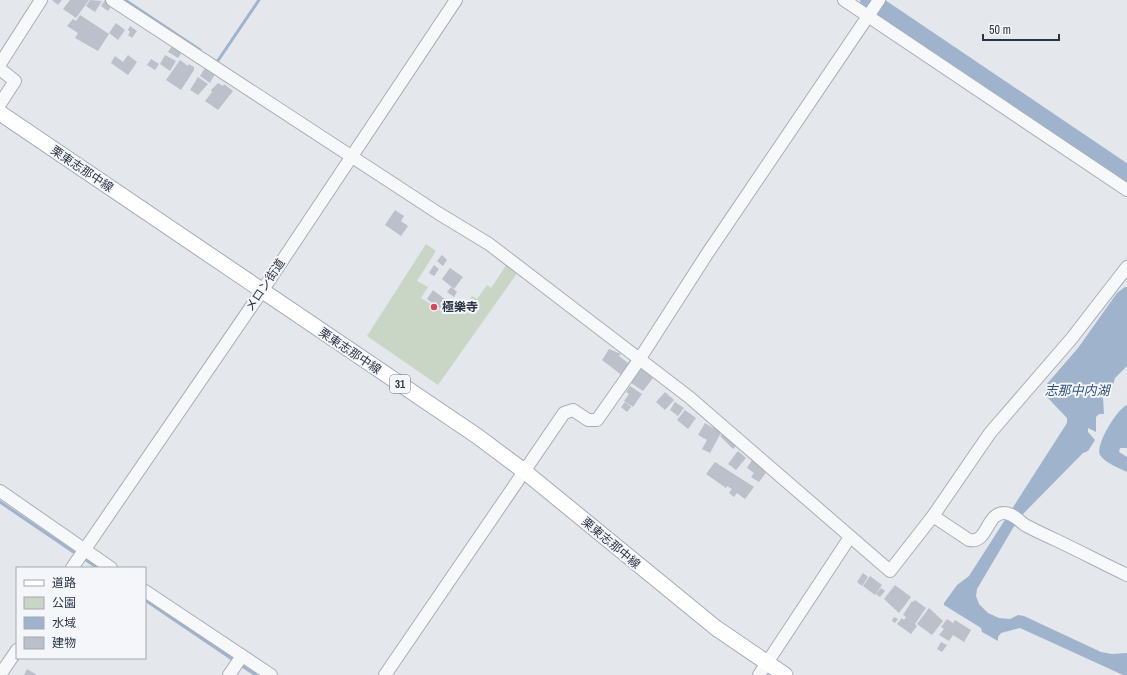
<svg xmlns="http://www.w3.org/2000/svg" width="1127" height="675" font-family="'Archivo Narrow','Noto Sans JP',sans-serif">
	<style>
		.green { fill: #c9d6c5 }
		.water { fill: #9fb4cc }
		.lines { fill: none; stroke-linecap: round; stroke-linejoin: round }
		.stream { stroke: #9fb4cc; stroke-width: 3 }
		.river { stroke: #9fb4cc; stroke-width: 18 }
		.building { fill: #bbc0ca }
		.minor-casing { stroke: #a9aeb7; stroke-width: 14 }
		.major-casing { stroke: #a3abb8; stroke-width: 17 }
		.minor { stroke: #f7f8fa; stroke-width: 12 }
		.major { stroke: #fff; stroke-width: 15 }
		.poi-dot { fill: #d1495b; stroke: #f4f6f9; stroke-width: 1.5 }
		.labels { text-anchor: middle; stroke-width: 4; stroke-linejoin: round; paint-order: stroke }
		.shield { fill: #f4f6f9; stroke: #676e7b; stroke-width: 1 }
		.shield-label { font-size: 11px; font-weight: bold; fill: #2b3445 }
		.street-label { font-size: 12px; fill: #2b3445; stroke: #f4f6f9 }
		.poi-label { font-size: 12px; font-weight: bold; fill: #2b3445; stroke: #f4f6f9; text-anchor: start }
		.water-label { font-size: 13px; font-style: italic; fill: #34527a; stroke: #f4f6f9 }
	</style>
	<rect width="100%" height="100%" fill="#e4e7ec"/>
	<path class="green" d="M426,244L436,251L417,281L428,287L421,298L441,311L448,301L462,310L472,296L477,299L487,285L491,288L507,264L518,272L438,385L367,336Z"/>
	<g class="water">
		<path d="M1125,287H1127V366L1115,378L1112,389L1104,392L1103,398L1104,414H1099L1096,417V432L1088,428V432L1095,440L1088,451L1083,453L1024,513L1013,528L977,589L976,596L979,604L988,613L999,618L1010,619L1018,615L1024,616L1101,652L1112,654L1127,653V675H1123L1020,628L1001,633L998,637V641L982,632L981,628L944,605V603L957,585L969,576L1067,423V418L1045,395L1046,385L1078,348L1117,293Z"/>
		<path d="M1127,405V448H1120L1119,452L1127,457V472C1119,468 1105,463 1100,455C1095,445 1117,409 1127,405Z"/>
	</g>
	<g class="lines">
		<g class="stream">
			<path d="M125,0L200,50"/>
			<path d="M214,60L217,62L259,0"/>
			<path d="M0,502L78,555"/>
			<path d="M83,558L98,568"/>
			<path d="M145,600L235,661"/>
			<path d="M239,664L256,675"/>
		</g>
		<path class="river" d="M869,0L1127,174"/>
	</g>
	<g class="building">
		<path d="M52,0H62L58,5Z"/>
		<path d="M70,0H89L76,18L63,9Z"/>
		<path d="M90,0L102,1L95,12L86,6Z"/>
		<path d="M105,0L112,5L108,11L101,6Z"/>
		<path d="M80,15L109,34L98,51L75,38L78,33L67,26L73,19L76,21Z"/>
		<path d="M116,23L125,30L118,40L109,33Z"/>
		<path d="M130,26L137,31L132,38L128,35L130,32L128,30Z"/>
		<path d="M172,46L182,52L178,58L168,52Z"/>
		<path d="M128,55L137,62L128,75L111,63L115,56L123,62Z"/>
		<path d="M165,55L176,61L170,71L160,64Z"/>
		<path d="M151,59L159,64L155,70L147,65Z"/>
		<path d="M180,60L188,66L189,64L194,67V70L181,90L166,80Z"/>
		<path d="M205,68L215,74L210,83L200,76Z"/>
		<path d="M198,77L208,84L198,95L190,90Z"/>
		<path d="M218,83L223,86L224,84L233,91L218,110L205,101L212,92L211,90Z"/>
		<path d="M395,210L404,216L401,221L408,226L401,236L385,225Z"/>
		<path d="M442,255L447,260L443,266L437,261Z"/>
		<path d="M434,265L439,269L434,276L429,273Z"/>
		<path d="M450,268L463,277L454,289L442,279Z"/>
		<path d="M451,287L457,292L454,297L447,292Z"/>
		<path d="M433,290L446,300L440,309L427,299Z"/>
		<path d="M609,349L621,354L619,356L628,363L631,358L634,360L623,376L602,360Z"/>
		<path d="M641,368L653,378L643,391L628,381Z"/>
		<path d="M630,386L642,394L633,407L624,401L629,394L626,392Z"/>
		<path d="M665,392L674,400L665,410L656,402Z"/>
		<path d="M625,402L631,407L627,412L621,407Z"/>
		<path d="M675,402L684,408L678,416L670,410Z"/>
		<path d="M685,410L696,418L688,429L677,420Z"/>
		<path d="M705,423L713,428L715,424L723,429L710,453L702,449L707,440L698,435Z"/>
		<path d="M725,431L738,444L733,449L720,436Z"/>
		<path d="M738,451L746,458L736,470L728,464Z"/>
		<path d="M752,460L768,470L759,482L751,477L754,473L747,468Z"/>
		<path d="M715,462L754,487L745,499L737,493L734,497L729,493L732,489L727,486L726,488L706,474Z"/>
		<path d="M863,573L868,577L862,586L857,582Z"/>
		<path d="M870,576L882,585L875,595L863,586Z"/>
		<path d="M895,585L911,597L899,613L884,599Z"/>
		<path d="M881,588L885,591L880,597L876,594Z"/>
		<path d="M915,600L926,608L915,624L917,626L911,634L897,624L902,618L904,620L906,617L903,615L912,601L913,602Z"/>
		<path d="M929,608L943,621L932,635L917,624Z"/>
		<path d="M894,617L898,619L895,623L892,621Z"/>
		<path d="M947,619L953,623L955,620L971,630L964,642L953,635L949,641L939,635L944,629L941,627Z"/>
		<path d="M941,642L947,645L942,652L937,649Z"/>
		<path d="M27,669L37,675H24Z"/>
	</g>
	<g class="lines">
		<g class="minor-casing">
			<g id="minor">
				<path d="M112,0L438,213L489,244L689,397L890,571L933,516L990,433L1072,338L1127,267"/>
				<path d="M844,0L1127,190"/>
				<path d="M0,64L41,0"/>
				<path d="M0,69L15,81L0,104"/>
				<path d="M0,491L111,568"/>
				<path d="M933,516L969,540C988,544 986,513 1004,513C1013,513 1019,521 1025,525C1036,531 1047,536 1058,541C1081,552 1104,564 1127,575"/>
				<path d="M72,568L262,291L456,0"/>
				<path d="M145,591L271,675"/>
				<path d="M0,675L17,650"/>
				<path d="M229,675L242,656"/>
				<path d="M385,675L564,413L573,410L588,420H597L637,363L707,254L879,0"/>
				<path d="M759,675L850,537"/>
			</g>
		</g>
		<g class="major-casing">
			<path id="major" d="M0,113L477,436L524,471L716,628L785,675"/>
		</g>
		<use href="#minor" class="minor"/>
		<use href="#major" class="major"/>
	</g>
	<circle class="poi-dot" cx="434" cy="307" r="4"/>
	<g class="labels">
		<rect class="shield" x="390" y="375" width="20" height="18" rx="3"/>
		<g class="shield-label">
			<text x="400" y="388">31</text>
		</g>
		<g class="street-label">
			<text transform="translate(82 169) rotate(34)" y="4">栗東志那中線</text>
			<text transform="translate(265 285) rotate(-56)" y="4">メロン街道</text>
			<text transform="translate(350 351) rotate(34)" y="4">栗東志那中線</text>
			<text transform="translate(611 543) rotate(40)" y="4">栗東志那中線</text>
		</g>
		<g class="poi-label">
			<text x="442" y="311">極樂寺</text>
		</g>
		<g class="water-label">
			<text x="1077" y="395">志那中内湖</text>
		</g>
	</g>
	<rect x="16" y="567" width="130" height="92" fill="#f4f6f9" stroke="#a4a8b1"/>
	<rect x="24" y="580" width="20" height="6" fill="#ffffff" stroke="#a4a8b1"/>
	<text x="52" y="587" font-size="12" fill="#2b3445">道路</text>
	<rect x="24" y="597" width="20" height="12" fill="#c9d6c5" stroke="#a4a8b1"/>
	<text x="52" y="607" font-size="12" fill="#2b3445">公園</text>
	<rect x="24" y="617" width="20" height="12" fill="#9fb4cc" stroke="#a4a8b1"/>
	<text x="52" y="627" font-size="12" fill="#2b3445">水域</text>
	<rect x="24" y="637" width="20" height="12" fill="#bbc0ca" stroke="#a4a8b1"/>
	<text x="52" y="647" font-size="12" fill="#2b3445">建物</text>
	<path d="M983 34v6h76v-6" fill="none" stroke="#2b3445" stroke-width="2"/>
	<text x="989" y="34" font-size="12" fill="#2b3445" stroke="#f4f6f9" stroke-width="3" paint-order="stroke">50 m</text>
</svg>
